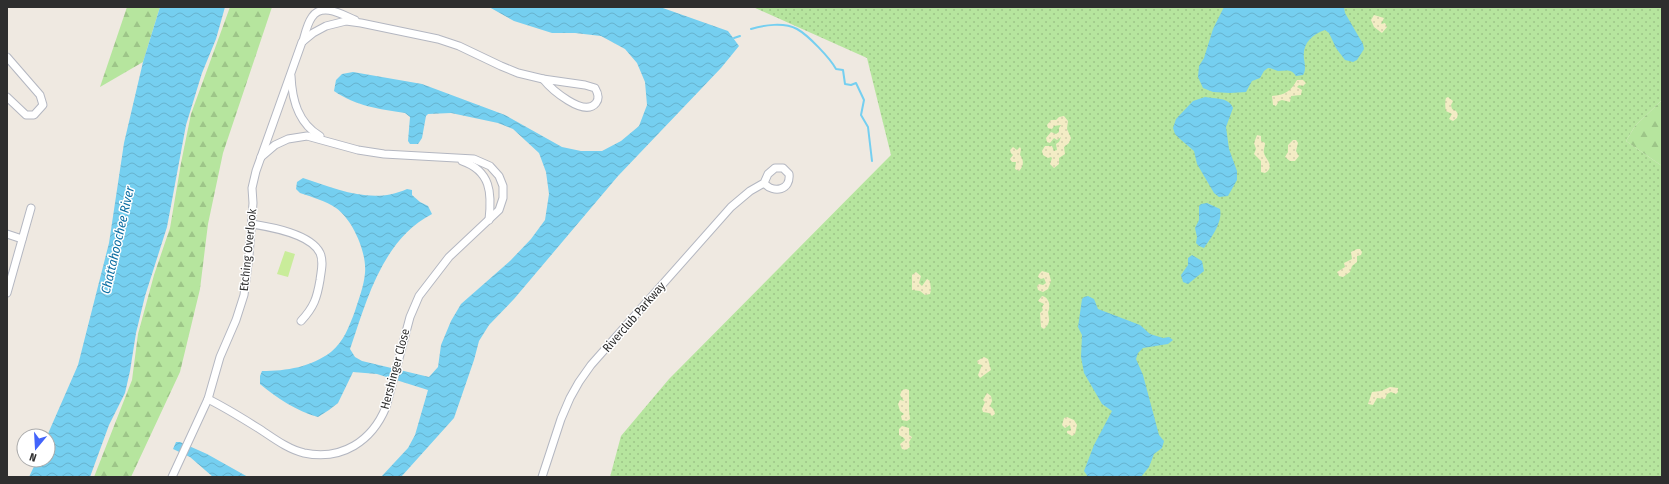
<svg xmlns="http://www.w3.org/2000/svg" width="1669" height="484" font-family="'Fira Sans Condensed',sans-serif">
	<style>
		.grass { fill: url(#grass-dots) }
		.forest { fill: url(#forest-firs) }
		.sand { fill: url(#sand-dots) }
		.pitch { fill: #c9ec9a }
		.water { fill: url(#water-waves) }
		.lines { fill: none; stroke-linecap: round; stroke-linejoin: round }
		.stream { stroke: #75cff0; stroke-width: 2 }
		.street-casing { stroke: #b4b7c1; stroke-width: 9 }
		.street { stroke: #fff; stroke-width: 7 }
		.labels { text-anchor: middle; stroke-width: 3; stroke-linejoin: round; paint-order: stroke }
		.street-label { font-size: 12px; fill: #2e2e2e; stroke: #fff }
		.water-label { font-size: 13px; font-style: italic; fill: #0d6fa3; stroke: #fff }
	</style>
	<defs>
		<pattern id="grass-dots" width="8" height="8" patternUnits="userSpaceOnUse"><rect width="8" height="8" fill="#b6e59e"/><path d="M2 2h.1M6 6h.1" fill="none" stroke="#9dc588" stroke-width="1.8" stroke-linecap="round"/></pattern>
		<pattern id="forest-firs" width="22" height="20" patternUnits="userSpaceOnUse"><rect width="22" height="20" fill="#b6e59e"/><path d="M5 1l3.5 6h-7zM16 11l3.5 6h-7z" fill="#9dc588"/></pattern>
		<pattern id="sand-dots" width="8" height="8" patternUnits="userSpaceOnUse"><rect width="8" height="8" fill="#f3ecc5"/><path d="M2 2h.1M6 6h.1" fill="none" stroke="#d1cbaa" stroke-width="1.8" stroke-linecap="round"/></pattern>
		<pattern id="water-waves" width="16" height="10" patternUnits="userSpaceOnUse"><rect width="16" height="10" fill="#75cff0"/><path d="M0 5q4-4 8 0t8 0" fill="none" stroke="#66b2ce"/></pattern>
	</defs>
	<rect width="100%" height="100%" fill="#efe9e1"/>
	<path class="grass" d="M753,7H1662V100L1635,126L1626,141L1662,166V477H610L621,436L669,379L891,155L867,58Z"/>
	<g class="forest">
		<path d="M127,7H160L143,62L100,87Z"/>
		<path d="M230,7H272L223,153L208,224L200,289L180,372L131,477H94L132,380L138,334L154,275L170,228L181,163L191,114Z"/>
		<path d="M1662,100V166L1626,141L1635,126Z"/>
	</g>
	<g class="sand">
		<path d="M1374,15L1384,18L1381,24L1385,23L1387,27L1382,33L1374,27L1371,20Z"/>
		<path d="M1297,80H1303L1306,83L1303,86L1299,85L1297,87L1302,90L1301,95L1291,96L1290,102L1282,100L1279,101L1276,106L1273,105L1272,96C1285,95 1291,91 1297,80Z"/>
		<path d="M1448,97L1453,101L1451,105L1452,109L1456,111L1458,114L1457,118L1453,121L1449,119L1452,114L1446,111C1445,108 1445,100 1446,98Z"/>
		<path d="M1064,116L1068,121L1067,129L1071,138L1069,143L1064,147L1065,154L1059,158V164L1054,168L1050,164L1052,158L1051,157L1048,158L1043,155L1042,151L1045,146H1052L1054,151L1057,150L1056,144L1059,142L1061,137L1057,140L1054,138L1050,143L1047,142L1046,138L1051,132L1056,134L1059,132V128L1061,125L1054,126L1052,129L1048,128L1047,125L1051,120H1056L1059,117Z"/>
		<path d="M1257,135L1261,136V141L1265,143C1265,147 1263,150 1264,153C1265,159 1276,166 1265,173L1261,172V161L1254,154L1256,149L1254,143Z"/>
		<path d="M1293,140H1296L1298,143L1296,151L1299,156L1295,161H1290L1285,157L1288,152V145Z"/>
		<path d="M1013,147L1017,150L1020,147L1021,149L1020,155C1024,160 1024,166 1019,171L1015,169L1016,162H1012L1010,159L1013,155L1011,153L1010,150Z"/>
		<path d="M1357,249H1360L1362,252L1361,255L1357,256V262L1352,266L1350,272L1343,277L1339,276L1337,272L1345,267L1344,263L1352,259L1351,252Z"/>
		<path d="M1042,271L1049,273L1051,281L1048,289L1043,292L1038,290L1037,286L1039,284L1043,285L1046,283L1044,278L1041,279L1038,277L1039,274Z"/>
		<path d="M916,272L921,276L919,283L922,286L927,279L930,281L931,290L930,294L925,295L920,291L912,290V275Z"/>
		<path d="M1042,296C1049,297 1051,306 1048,312C1049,319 1051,323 1044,329L1041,327L1040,313L1043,310L1042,307L1044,304L1038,301Z"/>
		<path d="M984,357L988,359L991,370L980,378L978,375L982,365L978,364L977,361Z"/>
		<path d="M1390,387L1398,388V392L1396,394L1391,392L1387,394L1385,399L1377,398L1373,405L1368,404L1372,392L1381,391Z"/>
		<path d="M906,389L909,390V410L910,419L907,421L902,420L901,416L904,414L900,411L898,404L900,400L904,401L900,395L902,390Z"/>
		<path d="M987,393L991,396L992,401L990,406L994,410L995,414L992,416L989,413L983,412L982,409L985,402L983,400Z"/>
		<path d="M1067,417L1074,420L1077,425L1075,434L1072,436L1067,433V431L1071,430L1070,425L1065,428L1062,425L1064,418Z"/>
		<path d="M902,426L909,428V435L912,437L909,442L910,447L906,450L902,449L900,444L905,440L904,438L899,435V429Z"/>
	</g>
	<path class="pitch" d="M285,251L295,254L288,277L277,274Z"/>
	<g class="water">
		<path d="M160,7H225L216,39L202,73L186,125L167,227L145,296L136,333L130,371L125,393L109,425L90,477H29L37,460H48L47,436L78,365L109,243L124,143L143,62Z"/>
		<path d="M489,7H660L728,31L739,46L721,68L618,176L514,299L489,325L479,341L474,360L454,418L401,477H381L408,448L415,435L428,390L377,374L353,372L338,403L329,410L318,417C296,411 277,398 260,384V376L262,371C287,371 311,367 331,352C344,341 349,327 355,311C359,298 364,286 365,273C367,253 353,220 336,208C326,201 312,197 300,193L296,189L297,182L303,178C337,189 372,205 407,189L412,190V195L420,202L428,206L432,214C382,240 367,300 350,349L355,357L362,361L429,377L438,367L441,345L451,321L461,304L511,260L531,239L545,220L549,194L546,172L539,153L513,129L498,123L451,113L428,114L426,116L422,138L418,144H410L408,141L410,117L405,113C379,109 356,106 334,91L336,80L342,74L353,72L422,84L505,115L562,147L581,151H602L621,141L639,126L647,105L645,82L637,63L625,49L601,36L575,33H552L514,21Z"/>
		<path d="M1224,7H1344L1345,13L1363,44L1364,49L1357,60L1353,62L1345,60L1336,48L1329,33L1325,30C1311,35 1302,44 1304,59C1305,65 1306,70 1303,75L1296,76C1291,68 1285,71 1278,71C1274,70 1272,68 1268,68L1264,71L1260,78L1252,81L1246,92L1230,93L1213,92L1203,88L1198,77L1199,66L1204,58L1213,29Z"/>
		<path d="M1205,97C1215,99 1229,97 1233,108L1226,127L1229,149L1237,171V180L1228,196L1219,197L1214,193L1197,164L1194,151L1180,139L1175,134L1173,128L1176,119L1193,101Z"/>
		<path d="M1207,203L1220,209C1223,222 1211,238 1204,248L1199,246L1196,243L1197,237L1195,228L1199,220V206L1201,204Z"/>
		<path d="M1192,255L1202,261L1204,271L1188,284L1183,282L1181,275L1188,265V258Z"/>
		<path d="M1088,296L1094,299L1098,309L1140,325L1150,334L1163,338L1169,337L1173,340L1168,344L1143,348L1138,353L1136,359L1143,375L1159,435L1164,441L1162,448L1154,454L1149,467L1141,477H1088L1084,471L1094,445L1112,411L1102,404L1084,373L1081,357L1082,335L1078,327L1082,299L1084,297Z"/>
		<path d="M176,442H180L207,454L248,477H213L190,457L173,449Z"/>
	</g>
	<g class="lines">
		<g class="stream">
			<path d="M751,29C764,25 784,22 797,29C808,35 830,58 836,69L843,70L845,84L851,85L856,83L864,100L861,115L868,127L872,161"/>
			<path d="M734,38L740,36"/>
		</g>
		<g class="street-casing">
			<g id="street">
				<path d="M303,41C305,34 307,24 312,17C322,2 343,15 355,20"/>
				<path d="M7,57L40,95L43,105L34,115H26L7,97"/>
				<path d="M291,76C292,100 298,123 320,136"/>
				<path d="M543,79L585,85L595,88C598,93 600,98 596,103C584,118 551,89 543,79Z"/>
				<path d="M462,161C491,171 492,193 489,220"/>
				<path d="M252,224C271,227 311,234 320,253C324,262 321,271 320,280C317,298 314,307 301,321"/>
				<path d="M7,234L22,239"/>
				<path d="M7,293L31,208"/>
				<path d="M208,399C226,408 242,418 258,428C272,437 287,449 304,453C342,461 372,441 386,407L410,317L419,296L449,257L499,210L503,198V186L499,176L490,166L474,159L384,154L358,150L307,136L288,139L275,145L261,157"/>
				<path d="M172,477L208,399L220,357L236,320L244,295L249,256L253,203L252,188L256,171L302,42L313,33L326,26L346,21L361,23L438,39L459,46L501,66L518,73L543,79"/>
				<path d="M542,477L561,419L570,398L579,382L591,365L731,207L750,191L764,183L768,174L775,168H783L789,174C791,190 774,194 764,183"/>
			</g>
		</g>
		<use href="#street" class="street"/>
	</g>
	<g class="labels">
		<g class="street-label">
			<text transform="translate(248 250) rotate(-84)" y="4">Etching Overlook</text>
			<text transform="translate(634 317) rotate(-49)" y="4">Riverclub Parkway</text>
			<text transform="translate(395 369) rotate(-75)" y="4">Hershinger Close</text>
		</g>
		<g class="water-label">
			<text transform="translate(117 240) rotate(-77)" y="5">Chattahoochee River</text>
		</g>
	</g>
	<rect width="1669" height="484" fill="none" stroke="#2e2e2e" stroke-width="16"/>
	<g transform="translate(36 448) rotate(198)"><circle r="19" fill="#ffffff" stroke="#ababab"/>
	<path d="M0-3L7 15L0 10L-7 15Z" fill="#4264fb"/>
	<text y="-6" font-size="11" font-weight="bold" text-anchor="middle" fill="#2e2e2e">N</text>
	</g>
</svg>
